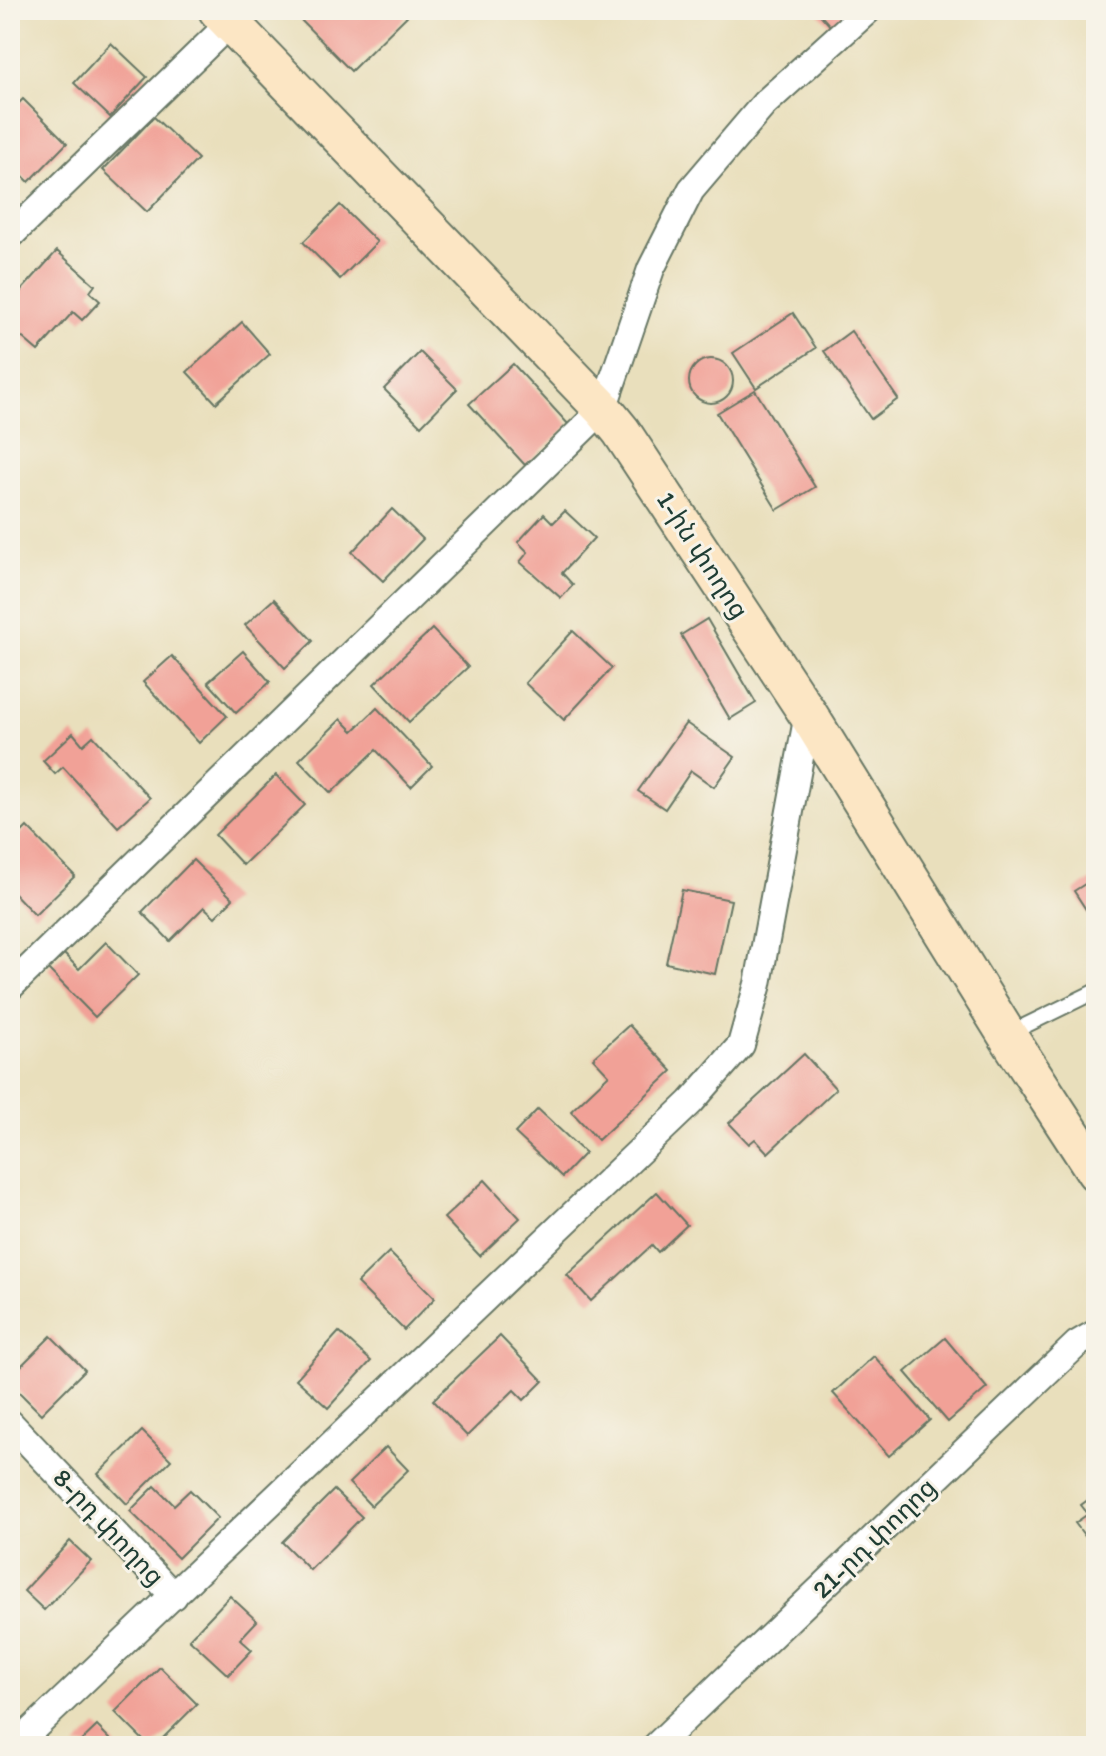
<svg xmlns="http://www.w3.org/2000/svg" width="1106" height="1756" font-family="Itim,'Noto Sans Armenian',sans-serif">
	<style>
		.building { fill: #f1a197 }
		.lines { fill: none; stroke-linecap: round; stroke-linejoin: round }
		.service-casing { stroke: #667664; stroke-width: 18 }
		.minor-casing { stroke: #667664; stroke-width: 30 }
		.secondary-casing { stroke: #667664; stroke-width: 42 }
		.service { stroke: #fff; stroke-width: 14 }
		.minor { stroke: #fff; stroke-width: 26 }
		.secondary { stroke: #fce6c4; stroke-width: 38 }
		.labels { text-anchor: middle; stroke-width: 6; stroke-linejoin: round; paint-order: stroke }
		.street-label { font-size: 26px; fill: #1f3d34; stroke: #f7f3e8 }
	</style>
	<rect width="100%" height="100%" fill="#f7f3e8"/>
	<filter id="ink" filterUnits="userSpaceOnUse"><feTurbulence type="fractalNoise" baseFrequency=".0125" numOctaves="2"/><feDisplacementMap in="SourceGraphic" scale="16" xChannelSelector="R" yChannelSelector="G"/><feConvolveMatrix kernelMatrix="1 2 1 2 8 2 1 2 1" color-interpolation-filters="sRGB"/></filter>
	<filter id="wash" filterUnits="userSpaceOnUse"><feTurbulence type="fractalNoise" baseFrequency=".006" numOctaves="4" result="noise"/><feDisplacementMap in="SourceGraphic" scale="32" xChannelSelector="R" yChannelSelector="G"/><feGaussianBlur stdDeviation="1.8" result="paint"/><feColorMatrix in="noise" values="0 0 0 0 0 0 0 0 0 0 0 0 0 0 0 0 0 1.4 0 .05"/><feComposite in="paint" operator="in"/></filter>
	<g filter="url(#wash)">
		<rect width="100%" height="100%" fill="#e9dfbc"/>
		<g id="blocks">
			<g class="building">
				<path d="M291,10H413L351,71Z"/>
				<path d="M816,10H851L832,28Z"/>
				<path d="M111,43L147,77L110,117L74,83Z"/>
				<path d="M23,99L67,143L29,182L10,163V112Z"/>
				<path d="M154,117L198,159L147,212L103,170Z"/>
				<path d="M340,205L377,242L340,279L303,242Z"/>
				<path d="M57,251L95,285L90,292L100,301L82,320L73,312L38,351L10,327V303Z"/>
				<path d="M793,313L816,348L756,388L733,353Z"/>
				<path d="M242,322L270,354L216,403L187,372Z"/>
				<path d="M851,331L898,399L871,419L824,351Z"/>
				<path d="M420,352L457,389L421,426L384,389Z"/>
				<circle cx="711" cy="381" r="22"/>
				<path d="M513,364L569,425L525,465L469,404Z"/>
				<path d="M755,390L815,487L777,510L717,413Z"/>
				<path d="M392,509L423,539L383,581L352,552Z"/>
				<path d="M565,511L594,538L562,573L573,585L561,598L520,562L528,552L518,542L544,514L553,523Z"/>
				<path d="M274,599L313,641L285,668L245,625Z"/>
				<path d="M707,619L756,703L730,719L681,635Z"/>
				<path d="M432,629L468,667L409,722L374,684Z"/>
				<path d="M573,631L612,668L564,720L525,683Z"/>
				<path d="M243,651L270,682L236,713L208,682Z"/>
				<path d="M172,656L227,716L199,743L143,682Z"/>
				<path d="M377,708L432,766L411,787L376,750L331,793L299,760L341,719L353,731Z"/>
				<path d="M686,723L735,757L714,787L691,771L665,809L638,791Z"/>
				<path d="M73,733L83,745L93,736L150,798L118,827L63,767L55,774L43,761Z"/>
				<path d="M276,775L305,805L243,865L215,835Z"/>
				<path d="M10,825L19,835L27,827L75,876L35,915L10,889Z"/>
				<path d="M193,860L233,899L215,917L204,907L170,941L142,912Z"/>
				<path d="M1096,877V925L1074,891Z"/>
				<path d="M682,890L731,900L715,974L666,963Z"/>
				<path d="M106,942L138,975L95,1017L48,969L64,954L79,969Z"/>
				<path d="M629,1025L672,1071L598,1140L571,1111L609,1075L593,1058Z"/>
				<path d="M804,1054L836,1089L768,1153L755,1139L749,1144L729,1123Z"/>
				<path d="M538,1109L585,1153L562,1177L515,1133Z"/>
				<path d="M485,1180L520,1218L480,1256L444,1218Z"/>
				<path d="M657,1192L687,1225L658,1252L652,1245L591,1301L567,1275Z"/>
				<path d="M389,1252L435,1298L404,1330L357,1283Z"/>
				<path d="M339,1332L371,1361L328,1408L296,1379Z"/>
				<path d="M51,1336L85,1370L41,1414L10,1383V1377Z"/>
				<path d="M500,1336L543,1381L524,1400L514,1390L467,1436L433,1400Z"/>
				<path d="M945,1338L987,1388L948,1422L905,1372Z"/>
				<path d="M874,1356L930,1420L889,1456L833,1393Z"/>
				<path d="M142,1431L171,1460L127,1504L98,1474Z"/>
				<path d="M386,1447L408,1470L371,1506L349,1483Z"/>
				<path d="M155,1486L174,1505L190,1490L218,1518L178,1558L130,1511Z"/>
				<path d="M334,1490L362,1517L310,1570L282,1542Z"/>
				<path d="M1096,1494V1551L1075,1523L1088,1514L1081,1505Z"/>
				<path d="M70,1541L91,1561L44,1610L24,1591Z"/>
				<path d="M230,1596L257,1621L240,1639L252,1650L228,1675L189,1639Z"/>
				<path d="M160,1667L197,1704L155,1746H149L115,1712Z"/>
				<path d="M97,1726L117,1746H76Z"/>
			</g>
		</g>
	</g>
	<g filter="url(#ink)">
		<use href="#blocks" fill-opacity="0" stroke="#667664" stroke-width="2"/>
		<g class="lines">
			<g class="service-casing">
				<path id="service" d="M1008,1034L1096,991"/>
			</g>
			<g class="minor-casing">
				<g id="minor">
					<path d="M10,236L230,23"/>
					<path d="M10,987L603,409L651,269L691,190L765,103L868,10"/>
					<path d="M10,1423L174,1596"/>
					<path d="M15,1746L691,1102L741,1045L758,984L808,714"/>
					<path d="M656,1746L1077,1344L1096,1333"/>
				</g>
			</g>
			<g class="secondary-casing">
				<path id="secondary" d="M218,10L603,409L621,431L808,714L1007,1035L1096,1172"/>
			</g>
			<use href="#service" class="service"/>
			<use href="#minor" class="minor"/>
			<use href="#secondary" class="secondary"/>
		</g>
	</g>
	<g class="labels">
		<g class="street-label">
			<text transform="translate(703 555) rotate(57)" y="9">1-ին փողոց</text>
			<text transform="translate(109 1527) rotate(47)" y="9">8-րդ փողոց</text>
			<text transform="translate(874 1538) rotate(-44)" y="9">21-րդ փողոց</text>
		</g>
	</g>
	<rect width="1106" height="1756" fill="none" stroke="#f7f3e8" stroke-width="40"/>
</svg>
